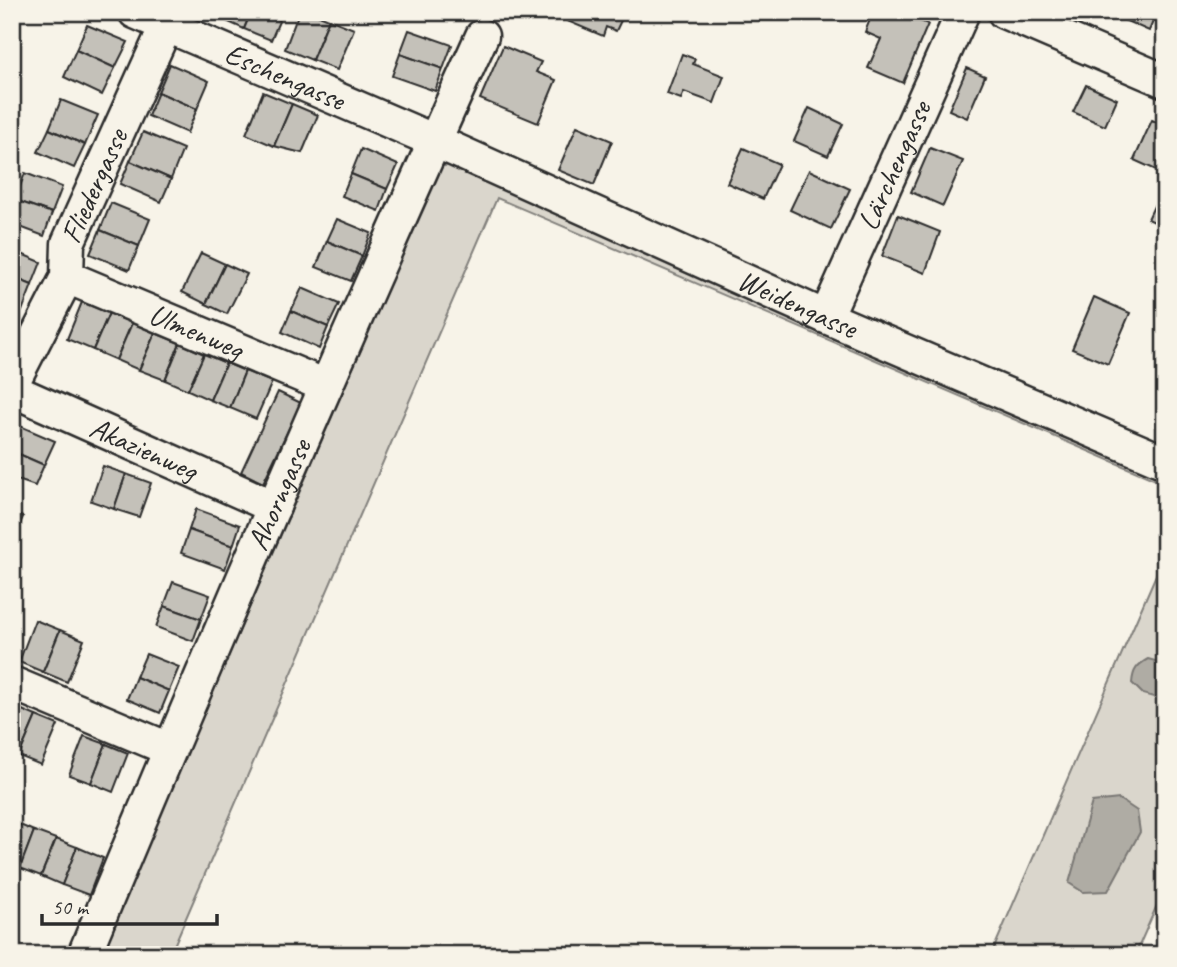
<svg xmlns="http://www.w3.org/2000/svg" width="1177" height="967" font-family="Caveat,sans-serif">
	<style>
		.green { fill: #dad6cc; stroke: #82807c; stroke-width: 2 }
		.water { fill: #afaca4; stroke: #7a7874; stroke-width: 2 }
		.building { fill: #c4c1b9; stroke: #2b2b2b; stroke-width: 2 }
		.lines { fill: none; stroke-linecap: round; stroke-linejoin: round }
		.minor-casing { stroke: #2b2b2b; stroke-width: 37 }
		.minor { stroke: #f7f3e8; stroke-width: 32 }
		.labels { text-anchor: middle; stroke-width: 6; stroke-linejoin: round; paint-order: stroke }
		.street-label { font-size: 30px; fill: #2b2b2b; stroke: #f7f3e8 }
	</style>
	<rect width="100%" height="100%" fill="#f7f3e8"/>
	<filter id="ink" filterUnits="userSpaceOnUse"><feTurbulence type="fractalNoise" baseFrequency=".0143" numOctaves="2"/><feDisplacementMap in="SourceGraphic" scale="14" xChannelSelector="R" yChannelSelector="G"/><feConvolveMatrix kernelMatrix="1 2 1 2 8 2 1 2 1" color-interpolation-filters="sRGB"/></filter>
	<g filter="url(#ink)">
		<g class="green">
			<path d="M454,164L1165,470V484L497,198L170,955H99L440,167Z"/>
			<path d="M1165,554V887L1135,955H991Z"/>
		</g>
		<g class="water">
			<path d="M1148,659L1163,663L1165,666V691L1157,698L1143,694L1132,683C1133,670 1137,665 1148,659Z"/>
			<path d="M1119,799L1137,811L1140,832L1108,891L1083,892L1069,883L1092,802Z"/>
		</g>
		<g class="building">
			<path d="M217,12H251L244,29L215,16Z"/>
			<path d="M251,12H283L271,40L244,29Z"/>
			<path d="M299,12H312L329,19L312,60L285,49Z"/>
			<path d="M554,12H625L616,31L606,27L603,36L553,15Z"/>
			<path d="M873,12H898L928,24L903,83L868,68L881,39L865,32Z"/>
			<path d="M1106,12H1157L1149,31Z"/>
			<path d="M329,19L354,29L337,70L312,60Z"/>
			<path d="M87,25L128,42L115,68L76,50Z"/>
			<path d="M409,30L452,45L443,69L400,54Z"/>
			<path d="M503,46L541,62L536,72L556,80L538,123L480,99Z"/>
			<path d="M76,50L115,68L102,95L64,77Z"/>
			<path d="M400,54L443,69L435,91L392,76Z"/>
			<path d="M682,54L695,59L693,64L724,76L714,103L684,92L681,99L667,94Z"/>
			<path d="M170,64L209,81L197,109L158,92Z"/>
			<path d="M967,68L985,76L967,118L949,110Z"/>
			<path d="M1086,85L1117,99L1105,126L1073,112Z"/>
			<path d="M158,92L197,109L187,133L148,116Z"/>
			<path d="M263,92L292,104L274,146L246,134Z"/>
			<path d="M61,100L98,115L85,145L49,129Z"/>
			<path d="M292,104L318,115L302,153L274,146Z"/>
			<path d="M809,108L843,124L828,156L794,141Z"/>
			<path d="M1152,120L1165,126V174L1134,160Z"/>
			<path d="M577,126L612,141L594,185L558,170Z"/>
			<path d="M49,129L85,145L74,168L38,152Z"/>
			<path d="M143,132L183,149L171,179L130,161Z"/>
			<path d="M743,148L779,164L763,199L727,183Z"/>
			<path d="M930,148L963,161L943,206L911,192Z"/>
			<path d="M361,149L398,165L387,189L351,174Z"/>
			<path d="M130,161L171,179L161,202L120,184Z"/>
			<path d="M809,170L850,189L831,229L790,210Z"/>
			<path d="M25,173L62,187L52,213L15,200Z"/>
			<path d="M351,174L387,189L379,211L342,196Z"/>
			<path d="M1161,191L1165,192V227L1148,219Z"/>
			<path d="M15,200L52,213L44,236L12,224V206Z"/>
			<path d="M111,203L150,219L139,246L100,230Z"/>
			<path d="M898,215L940,232L925,273L882,256Z"/>
			<path d="M337,219L371,233L362,256L327,241Z"/>
			<path d="M100,230L139,246L129,270L90,254Z"/>
			<path d="M327,241L362,256L351,281L316,267Z"/>
			<path d="M12,250L41,262L32,285L12,277Z"/>
			<path d="M201,253L225,264L206,304L182,292Z"/>
			<path d="M225,264L247,274L227,314L206,304Z"/>
			<path d="M12,277L32,285L22,311L12,307Z"/>
			<path d="M302,288L339,304L328,327L291,311Z"/>
			<path d="M1094,297L1130,313L1108,364L1072,349Z"/>
			<path d="M82,302L109,313L93,350L67,339Z"/>
			<path d="M291,311L328,327L319,349L282,332Z"/>
			<path d="M109,313L132,323L116,360L93,350Z"/>
			<path d="M132,323L155,333L139,370L116,360Z"/>
			<path d="M155,333L180,343L165,380L139,370Z"/>
			<path d="M180,343L204,354L188,390L165,380Z"/>
			<path d="M204,354L226,363L210,400L188,390Z"/>
			<path d="M226,363L245,371L230,408L210,400Z"/>
			<path d="M245,371L272,382L256,419L230,408Z"/>
			<path d="M278,392L301,403L263,483L241,472Z"/>
			<path d="M20,426L55,441L44,465L12,451V442Z"/>
			<path d="M12,451L44,465L35,486L12,478Z"/>
			<path d="M103,466L126,474L114,509L91,501Z"/>
			<path d="M126,474L151,483L139,517L114,509Z"/>
			<path d="M196,509L240,525L233,546L189,530Z"/>
			<path d="M12,513L23,517L13,541H12Z"/>
			<path d="M189,530L233,546L225,569L181,553Z"/>
			<path d="M173,582L210,595L201,619L164,606Z"/>
			<path d="M164,606L201,619L193,641L156,627Z"/>
			<path d="M35,620L60,630L43,672L19,662Z"/>
			<path d="M60,630L84,640L67,682L43,672Z"/>
			<path d="M146,654L179,667L169,691L136,677Z"/>
			<path d="M136,677L169,691L160,713L127,699Z"/>
			<path d="M13,706L36,716L19,756L12,753Z"/>
			<path d="M36,716L58,725L41,765L19,756Z"/>
			<path d="M84,736L106,744L91,783L69,775Z"/>
			<path d="M106,744L128,753L113,792L91,783Z"/>
			<path d="M13,822L34,831L20,868L12,865Z"/>
			<path d="M34,831L56,839L41,876L20,868Z"/>
			<path d="M56,839L77,847L62,885L41,876Z"/>
			<path d="M77,847L103,858L89,895L62,885Z"/>
		</g>
		<g class="lines">
			<g class="minor-casing">
				<g id="minor">
					<path id="s1" d="M135,12L435,141L826,317L1165,462"/>
					<path d="M1004,12L1165,81"/>
					<path id="s2" d="M67,277L326,386"/>
					<path id="s3" d="M826,317L963,12"/>
					<path id="s4" d="M12,384L67,277L68,243L166,26"/>
					<path id="s5" d="M12,390L274,507"/>
					<path d="M12,683L169,749"/>
					<path id="s6" d="M84,955C212,647 344,340 482,36"/>
				</g>
			</g>
			<use href="#minor" class="minor"/>
		</g>
	</g>
	<g class="labels">
		<g class="street-label">
			<text dy="10" stroke="none"><textPath href="#s1" startOffset="163">Eschengasse</textPath></text>
			<text dy="10" stroke="none"><textPath href="#s3" startOffset="166">Lärchengasse</textPath></text>
			<text dy="10" stroke="none"><textPath href="#s4" startOffset="217">Fliedergasse</textPath></text>
			<text dy="10" stroke="none"><textPath href="#s1" startOffset="724">Weidengasse</textPath></text>
			<text dy="10" stroke="none"><textPath href="#s2" startOffset="140">Ulmenweg</textPath></text>
			<text dy="10" stroke="none"><textPath href="#s5" startOffset="144">Akazienweg</textPath></text>
			<text dy="10" stroke="none"><textPath href="#s6" startOffset="500">Ahorngasse</textPath></text>
		</g>
	</g>
	<rect width="1177" height="967" fill="none" stroke="#f7f3e8" stroke-width="42"/>
	<rect x="21" y="21" width="1135" height="925" fill="none" stroke="#2b2b2b" stroke-width="2.5" filter="url(#ink)"/>
	<path d="M42 914v10h175v-10" fill="none" stroke="#2b2b2b" stroke-width="3.5"/>
	<text x="52" y="914" font-size="21" fill="#2b2b2b" stroke="#f7f3e8" stroke-width="5" paint-order="stroke">50 m</text>
</svg>
